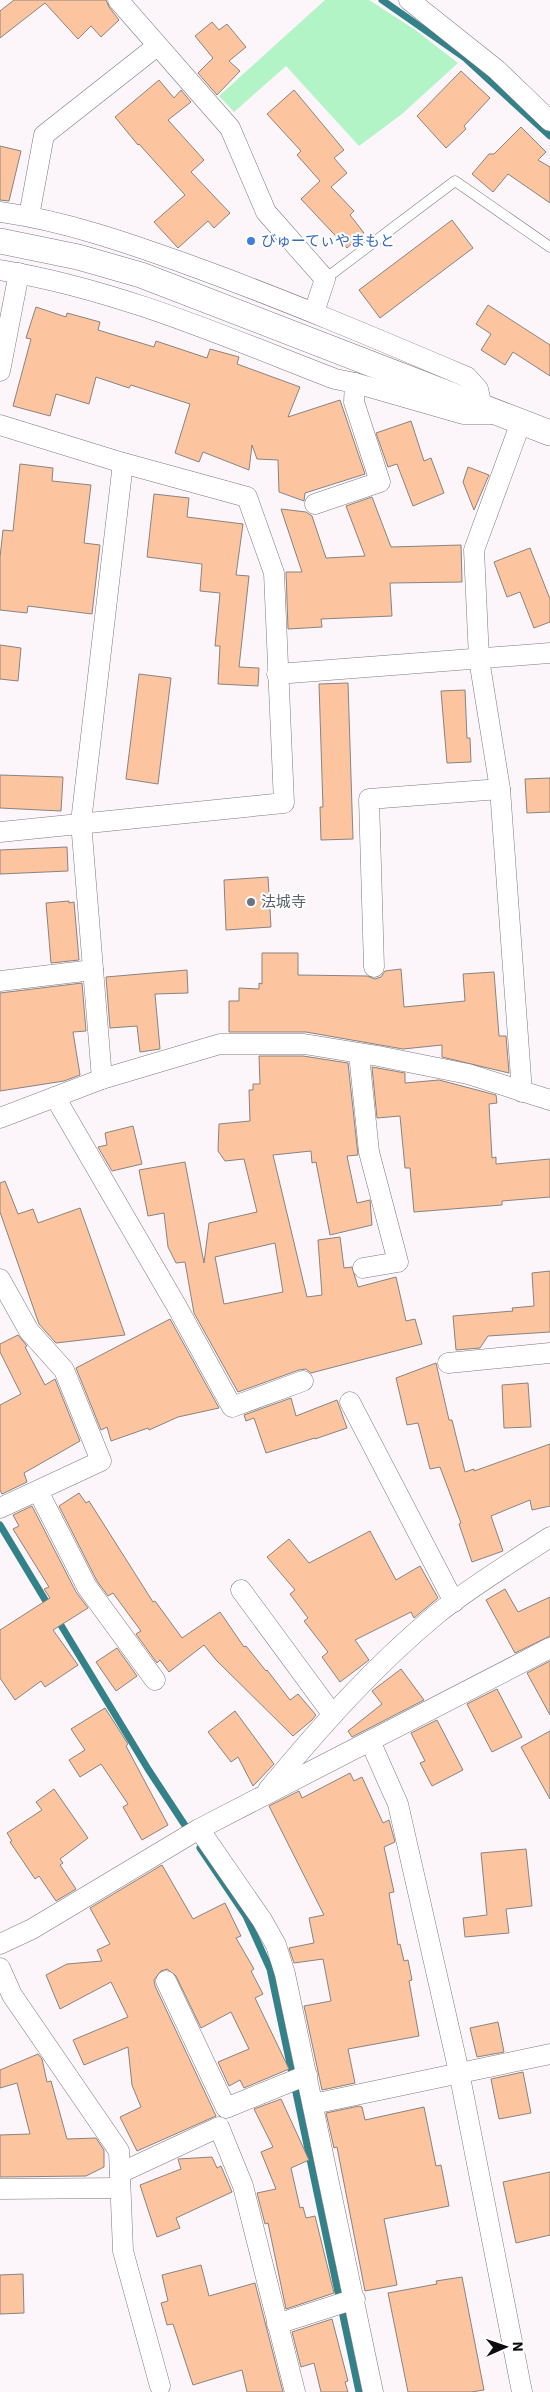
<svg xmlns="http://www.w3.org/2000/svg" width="550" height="2392" font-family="'IBM Plex Sans','Noto Sans JP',sans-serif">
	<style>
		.green { fill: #b2f4c5 }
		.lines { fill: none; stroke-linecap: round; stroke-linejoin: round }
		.stream { stroke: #338289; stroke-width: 7 }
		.building { fill: #fcc59f; stroke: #89837f; fill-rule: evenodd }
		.service-casing { stroke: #7e797e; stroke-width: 11 }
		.minor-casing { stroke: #7e797e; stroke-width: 21 }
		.tertiary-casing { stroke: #7e797e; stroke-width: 26 }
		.service { stroke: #fff; stroke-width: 10 }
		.minor { stroke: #fff; stroke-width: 20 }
		.tertiary { stroke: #fff; stroke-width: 25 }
		.shop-dot { fill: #3f7fe0; stroke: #fff; stroke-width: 2 }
		.worship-dot { fill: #6b7280; stroke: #fff; stroke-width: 2 }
		.labels { text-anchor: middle; stroke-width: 4; stroke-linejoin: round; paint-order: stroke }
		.shop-label { font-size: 15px; fill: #366cbe; stroke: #fff; text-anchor: start }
		.worship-label { font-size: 15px; fill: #5b616d; stroke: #fff; text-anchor: start }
	</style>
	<rect width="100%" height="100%" fill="#fcf6fb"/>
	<path class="green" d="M325,0H369L414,29L458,63L402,114L359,146L286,66L234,112L219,96Z"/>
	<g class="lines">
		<g class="stream">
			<path d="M382,0L465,58L550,136"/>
			<path d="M0,1525L50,1608"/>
			<path d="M56,1617L148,1769L190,1833"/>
			<path d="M200,1848L246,1916L270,1969L359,2392"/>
		</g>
	</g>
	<g class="building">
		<path d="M14,0H106L109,7L119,20L101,37L91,26L78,39L45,3L0,38V11Z"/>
		<path d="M212,22L219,30L227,24L246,47L229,61L240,71L217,95L198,73L213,58L195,36Z"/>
		<path d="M461,71L490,98L464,126L466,129L446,148L417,116Z"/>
		<path d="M159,80L174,98L181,90L191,102L168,120L204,160L191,172L230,213L214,228L208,221L178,248L154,222L185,195L139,144L138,145L115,117Z"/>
		<path d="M294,90L344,150L334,158L347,173L331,187L354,211L350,215L364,233L347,248L301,199L320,181L297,155L301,151L267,114Z"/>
		<path d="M521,127L546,152L538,160L550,167V203L508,174L493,192L472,174L489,154H494Z"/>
		<path d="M0,146L21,151L9,201L0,200Z"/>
		<path d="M452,220L473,248L380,318L359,290Z"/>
		<path d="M488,305L550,345V376L513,352L505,365L481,350L491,334L476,324Z"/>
		<path d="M36,307L66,317L67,313L100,322L98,330L154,347L156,341L207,358L210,349L239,357L237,364L300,387L288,417L340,400L365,474L305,493L304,501L279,492L278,460L257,459L252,445L249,470L203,452L199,462L175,453L190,404L131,385L129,388L96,377L89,404L56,394L50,416L13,406L31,339L26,338Z"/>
		<path d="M411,421L424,461L431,458L444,493L413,506L397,464L388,467L376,433Z"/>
		<path d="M20,464L53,468L52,481L91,485L84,543L100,545L92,614L28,606L27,613L0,610V557L3,530L13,531Z"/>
		<path d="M468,467L489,475L474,510L463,482Z"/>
		<path d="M154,494L189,498L187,517L243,524L236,575L249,576L239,667L259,668L258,686L218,684L220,646H215L220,593L200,591L202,564L147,557Z"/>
		<path d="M372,497L391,547L461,545L462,582L390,583L392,616L321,619L322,627L288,629L286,572H302L281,509L306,512L312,516L326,558L365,556L346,506Z"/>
		<path d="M530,548L550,599V622L534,628L520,592L507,597L494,562Z"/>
		<path d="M0,645L21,648L18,681L0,679Z"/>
		<path d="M139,674L171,678L158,784L126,779Z"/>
		<path d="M348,683L353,839L321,840L320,807H323L319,684Z"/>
		<path d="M465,690L467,738H470L471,762L447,763L441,691Z"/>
		<path d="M0,775L63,777L61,811L0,808Z"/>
		<path d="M550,778V812L527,813L525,779Z"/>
		<path d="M67,847L68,871L0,874V850Z"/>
		<path d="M268,877L271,927L226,930L224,880Z"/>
		<path d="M69,901V903L74,902L79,960L51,963L46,903Z"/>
		<path d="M262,953H298V975L367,976L375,979L381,977L385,971L401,969L404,1007L465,1001L463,974L494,972L499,1036H506L509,1073L442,1057V1045L403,1049L306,1032H229V1001H239V988L259,989V983L262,984Z"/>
		<path d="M187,970L188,993L155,994L160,1049L140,1052L137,1026L110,1028L106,977Z"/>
		<path d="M82,983L86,1031L73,1032L80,1075L64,1081L0,1091V993Z"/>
		<path d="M259,1056H303L348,1063L358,1155L347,1156L357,1203L370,1200L372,1225L330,1235L316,1162L312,1163L311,1151L273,1155L307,1297L322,1295L318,1240L340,1237L344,1268L352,1267L358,1287L396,1277L406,1321L415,1319L422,1344L311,1373L306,1369L299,1370L238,1392L194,1313L185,1262L176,1263L168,1247L164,1213L148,1216L139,1170L185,1162L204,1263L209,1223L257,1212L244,1159L225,1161L218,1151L219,1124L250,1121L249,1090H253V1084H260ZM275,1243L283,1292L224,1304L215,1257Z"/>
		<path d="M372,1067L405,1073V1083L439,1080L496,1095L497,1103L489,1104L492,1158L496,1157V1164L550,1159V1197L502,1201V1205L414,1212L410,1168H405L400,1116L377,1118Z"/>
		<path d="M133,1126L142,1164L112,1171L98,1147L107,1145L105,1133Z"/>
		<path d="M5,1181L18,1214L33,1209L38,1223L80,1208L125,1335L56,1343L39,1324L0,1212V1183Z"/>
		<path d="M550,1271V1332L488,1336L480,1348L456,1350L453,1316L513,1311L512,1308L534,1306L532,1273Z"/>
		<path d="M170,1319L219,1408L178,1417L149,1430L148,1428L111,1441L107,1427L101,1430L76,1368Z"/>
		<path d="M18,1335L27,1346L25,1347L45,1385L55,1379L80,1441L24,1473L27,1482L2,1494L0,1490V1405L21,1394L0,1352V1344Z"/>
		<path d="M436,1363L449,1420H452L465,1472L474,1469V1471L550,1444V1506L532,1510L530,1500L491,1516L503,1551L472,1562L459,1524L461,1523L440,1467L430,1469L418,1423L407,1425L396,1378Z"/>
		<path d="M528,1383L531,1427L504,1428L502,1385Z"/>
		<path d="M291,1398L296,1416L337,1400L347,1428L315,1439V1438L266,1453L254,1418L246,1421L244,1415Z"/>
		<path d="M79,1493L86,1503L89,1501L153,1602L155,1601L182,1638L220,1612L244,1647L246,1646L266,1671L267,1670L290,1700L298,1694L316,1715L312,1720L293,1736L216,1660L204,1645L169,1672L160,1660L157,1663L136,1634L141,1631L113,1593L108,1596L97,1581L59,1506Z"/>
		<path d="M32,1506L76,1592L88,1608L53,1630L78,1665L45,1687L41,1681L15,1700L0,1678V1630L50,1598L44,1589L49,1587L13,1529L19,1526L13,1515Z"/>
		<path d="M370,1531L396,1580L420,1566L438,1598L414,1618L411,1612L355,1640L369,1660L340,1682L322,1657L328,1652L304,1621L308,1618L290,1594L295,1590L267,1557L289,1539L309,1563Z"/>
		<path d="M505,1589L518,1612L550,1597V1636L515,1653L486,1600Z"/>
		<path d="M117,1648L137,1676L116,1691L96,1662Z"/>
		<path d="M550,1661V1715L527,1673Z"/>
		<path d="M401,1669L424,1700L352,1737L348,1731L382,1704L372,1691Z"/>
		<path d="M497,1689L522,1737L492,1752L467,1704Z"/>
		<path d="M105,1708L128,1744L126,1746L168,1825L142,1840L123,1807L128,1804L101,1764L80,1777L69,1760L85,1750L71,1729Z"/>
		<path d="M235,1711L274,1764L253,1786L238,1757L231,1762L208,1732Z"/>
		<path d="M437,1720L463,1770L432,1786L420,1763L425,1761L411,1733Z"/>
		<path d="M550,1731V1799L521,1747Z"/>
		<path d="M350,1773L354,1781L362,1777L383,1823L389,1820L395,1842L384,1847L394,1892L389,1893L398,1945L400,1944L404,1961L408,1960L412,1980L409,1981L419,2036L348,2049L355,2083L322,2090L304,2006L331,2001L323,1959L294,1963L289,1948L314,1943L309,1918L324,1915L269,1806L299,1791L302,1798Z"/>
		<path d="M54,1789L88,1838L60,1859L63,1863L60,1865L76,1889L56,1901L39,1876L35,1879L10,1842L12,1841L7,1833L42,1810L36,1802Z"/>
		<path d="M526,1849L532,1906L506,1909L509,1933L465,1937L463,1918L487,1915L481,1853Z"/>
		<path d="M162,1865L193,1919L225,1903L241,1936L236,1938L254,1969L251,1971L263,1994L255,1998L289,2069L244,2088L240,2080L229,2086L218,2062L249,2049L231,2012L201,2028L176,1976L167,1969L161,1971L154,1980L155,1986L216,2116L137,2151L120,2117L141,2107L132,2085L128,2047L84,2065L73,2040L128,2017L111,1982L60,2009L46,1975L67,1964L102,1961L97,1950L110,1944L90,1908Z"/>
		<path d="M498,2022L504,2052L477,2057L470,2028Z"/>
		<path d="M38,2054L42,2059L47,2082L51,2081L67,2139L96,2138L104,2150V2167L86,2176L0,2177V2135L30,2134L17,2083L0,2088V2070Z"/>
		<path d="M523,2072L531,2113L499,2119L491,2079Z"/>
		<path d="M281,2099L309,2160L291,2168L300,2208L303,2207L306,2218L315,2216L334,2293L286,2309L268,2223L265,2224L257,2193L276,2189L261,2152L273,2147L254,2109Z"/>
		<path d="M359,2106L362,2107L365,2120L424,2107L436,2166L441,2165L449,2206L384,2219L397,2285L365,2291L337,2147L334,2148L326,2113Z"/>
		<path d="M212,2157L217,2168L221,2166L232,2192L176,2218L180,2228L157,2237L140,2185L181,2169L178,2159Z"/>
		<path d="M550,2172V2235L516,2243L503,2182Z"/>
		<path d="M201,2265L209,2296L255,2283L283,2392H247L242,2370L193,2385L173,2324L167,2325L161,2303L168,2301L162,2275Z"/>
		<path d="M23,2274L24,2313L0,2314V2275Z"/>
		<path d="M462,2277L484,2390L471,2392H408L388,2293L437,2284L436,2281Z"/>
		<path d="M332,2319L348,2381L345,2382L348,2392H321L314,2363L301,2367L292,2332Z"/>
	</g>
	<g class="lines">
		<g class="service-casing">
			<path id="service" d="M325,279L455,181L550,247"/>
		</g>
		<g class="minor-casing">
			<g id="minor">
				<path d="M118,0L230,128L266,212L325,279L314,312"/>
				<path d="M409,0L497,70L550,121"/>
				<path d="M0,212C65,221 128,243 189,265C283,299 375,338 467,377L478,389L482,407"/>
				<path d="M29,216L44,135L157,46"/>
				<path d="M0,270C117,289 226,337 335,379L355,383L463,414H492"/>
				<path d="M0,371L19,273"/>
				<path d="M521,422L474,550L479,659L500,789L522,1092"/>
				<path d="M0,425L123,463L247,497L274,573L284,803L0,832"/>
				<path d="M315,504L380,482L354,402L355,383"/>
				<path d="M277,674L550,653"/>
				<path d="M374,967L369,799L500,789"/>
				<path d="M0,981L93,970"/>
				<path d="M359,1054L369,1152L398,1262L363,1268"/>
				<path d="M102,1079L81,822L123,463"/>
				<path d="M55,1097L176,1305L232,1407L303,1381"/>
				<path d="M0,1118L102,1079L220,1044H304L378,1056L468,1074L550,1100"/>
				<path d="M0,1279L29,1331L64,1370L101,1461L0,1508"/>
				<path d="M448,1363L550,1353"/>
				<path d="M350,1402L454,1602"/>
				<path d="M38,1491L87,1587L155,1680"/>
				<path d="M241,1590L333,1715"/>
				<path d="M370,1741L398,1804L459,2072L522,2392"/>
				<path d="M268,1790C320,1727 374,1666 437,1614C472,1586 512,1562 550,1537"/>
				<path d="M199,1829L262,1920L276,1945L285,1974L373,2392"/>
				<path d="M0,1944L32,1929L199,1829L550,1648"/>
				<path d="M0,1968L12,1995L119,2151L123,2251L160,2386"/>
				<path d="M166,1981L226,2108L307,2075"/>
				<path d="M313,2104L550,2054"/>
				<path d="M120,2173L219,2127L243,2186L295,2392"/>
				<path d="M0,2189L120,2188"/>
				<path d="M277,2324L355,2299"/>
			</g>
		</g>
		<g class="tertiary-casing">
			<path id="tertiary" d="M0,241L78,257L141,275L550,433"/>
		</g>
		<use href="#service" class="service"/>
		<use href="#minor" class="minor"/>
		<use href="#tertiary" class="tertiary"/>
	</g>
	<circle class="shop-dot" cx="251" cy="241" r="5"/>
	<circle class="worship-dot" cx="251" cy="902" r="5"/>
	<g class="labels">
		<g class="shop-label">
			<text x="261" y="246">びゅーてぃやまもと</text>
		</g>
		<g class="worship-label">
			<text x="261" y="907">法城寺</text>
		</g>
	</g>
	<g transform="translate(505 2347) rotate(88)" stroke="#ffffff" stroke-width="4" paint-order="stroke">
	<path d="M0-4L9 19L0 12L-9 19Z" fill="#0e0c0e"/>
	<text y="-8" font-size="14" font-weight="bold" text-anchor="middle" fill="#0e0c0e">N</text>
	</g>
</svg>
